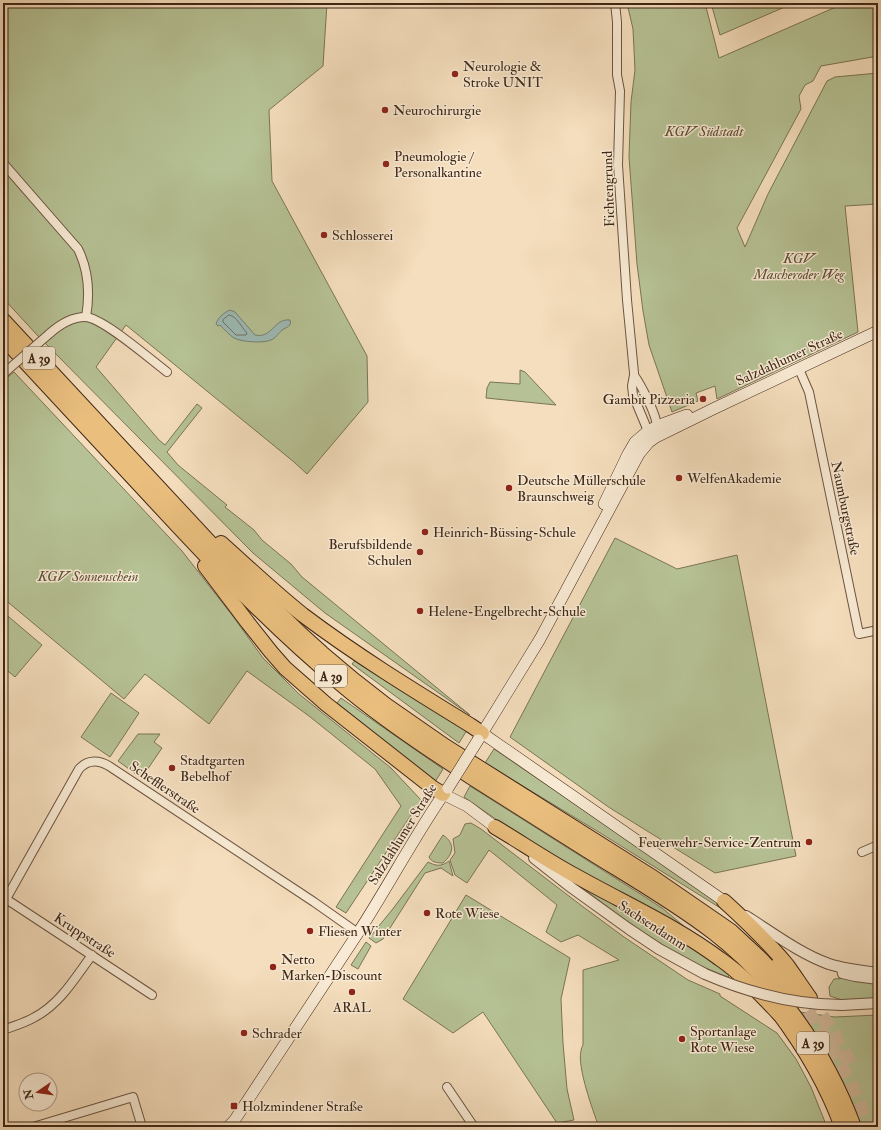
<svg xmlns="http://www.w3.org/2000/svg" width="881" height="1130" font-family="'IM FELL Double Pica',serif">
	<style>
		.green { fill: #b6c295; stroke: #7a7456 }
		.water { fill: #9dbbb5; stroke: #777f75 }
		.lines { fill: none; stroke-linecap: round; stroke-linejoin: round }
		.shore { stroke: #6e7066; stroke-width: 1 }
		.motorway-tunnel { stroke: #d1b99c; stroke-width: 14; stroke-dasharray: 14 7; stroke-linecap: butt }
		.minor-casing { stroke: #6c5440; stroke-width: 10 }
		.tertiary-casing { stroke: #6c5440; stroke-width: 12 }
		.secondary-casing { stroke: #3f2616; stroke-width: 12 }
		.motorway-casing { stroke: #3f2616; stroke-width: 16 }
		.minor { stroke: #f8ead4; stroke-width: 8 }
		.tertiary { stroke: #f8ead4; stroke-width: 10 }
		.secondary { stroke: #f8ead4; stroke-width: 11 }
		.motorway { stroke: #eabf7e; stroke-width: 14 }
		.minor-bridge-casing { stroke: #6c5440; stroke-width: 10; stroke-linecap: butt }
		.tertiary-bridge-casing { stroke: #6c5440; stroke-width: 12; stroke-linecap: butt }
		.secondary-bridge-casing { stroke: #3f2616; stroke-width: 12; stroke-linecap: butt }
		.minor-bridge { stroke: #f8ead4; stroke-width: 8 }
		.tertiary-bridge { stroke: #f8ead4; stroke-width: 10 }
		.secondary-bridge { stroke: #f8ead4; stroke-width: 11 }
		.poi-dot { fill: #8f2418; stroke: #f8ead4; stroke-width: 1.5 }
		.labels { text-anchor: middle; stroke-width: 3; stroke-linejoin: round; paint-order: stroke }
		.shield { fill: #f8ead4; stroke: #76614f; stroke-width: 1 }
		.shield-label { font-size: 13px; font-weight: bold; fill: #3f2616 }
		.poi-label { font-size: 14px; fill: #3f2616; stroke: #f8ead4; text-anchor: start }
		.park-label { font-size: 14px; font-style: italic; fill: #5d4d36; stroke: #f8ead4 }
		.street-label { font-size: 14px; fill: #3f2616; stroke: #f8ead4 }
	</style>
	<rect width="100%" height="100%" fill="#f5debd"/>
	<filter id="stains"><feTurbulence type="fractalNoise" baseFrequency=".005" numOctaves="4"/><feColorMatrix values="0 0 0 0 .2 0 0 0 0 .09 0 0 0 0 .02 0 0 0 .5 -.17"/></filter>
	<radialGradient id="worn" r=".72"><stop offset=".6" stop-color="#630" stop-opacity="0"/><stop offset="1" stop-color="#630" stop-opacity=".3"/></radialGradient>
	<g class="green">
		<path d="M3,3H327L323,66L269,110L272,181L367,356L368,402L307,474L294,462L126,325L96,367L159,440L165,445L197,404L202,408L167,452L178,465L227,505L225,507L254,530L262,540L291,564L302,577L470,715L325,613L253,553L38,336L3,298Z"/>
		<path d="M627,3H705L719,58L845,3H878V56L821,66L813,81L805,85L799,96L801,109L737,228L745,247L768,194L827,81L835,77L878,73V204L845,206L858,332L717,399L715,386L696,393L698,401L672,412L649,345L643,311L637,264L629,157L631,102L635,70L633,29Z"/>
		<path d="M711,3H794L720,35Z"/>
		<path d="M520,370L525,372L556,405L486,398L487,388L490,382L520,384Z"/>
		<path d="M14,372L182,551L232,615L263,658L299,694L391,768L421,800L346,913L336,907L401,806L375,769L309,716L247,671L209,724L145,674L124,699L3,598V381Z"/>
		<path d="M615,538L677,569L737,555L796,856L715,873L610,808L510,737Z"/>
		<path d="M3,612L42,645L15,677L3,667Z"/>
		<path d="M356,659L467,730L459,743L352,664Z"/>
		<path d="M111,693L139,713L110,757L81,737Z"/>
		<path d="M341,698L443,769L435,782L337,703Z"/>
		<path d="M138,734H160L154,742L162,748L143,776L140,777L118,761Z"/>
		<path d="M494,749L676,873L714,900L730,914L597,831L485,763Z"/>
		<path d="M470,786L642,895L662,908L691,932L536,847L464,797Z"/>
		<path d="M471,823L481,829L582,906L624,937L688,980L720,994V996L777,1033L796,1059L811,1087L827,1127H599C593,1111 577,1067 581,1051C581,1049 582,1047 583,1045V970L619,960L578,935L561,942L546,932L557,905L489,850L467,883L455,875L450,860L455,853L453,839L460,835L465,824Z"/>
		<path d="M443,835C456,844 453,854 443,863C437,863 431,862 429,857Z"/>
		<path d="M449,861L453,876L441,868L425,873L383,939L376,943L369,938L392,910L428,862C436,866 441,867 449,861Z"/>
		<path d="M564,874L671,933L731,974L728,977C668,956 614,911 564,874Z"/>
		<path d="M466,895L570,958L561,999L563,1043L567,1089L574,1120L557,1123L483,1012L453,1033L403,999Z"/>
		<path d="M366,942L371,946L358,969L351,965Z"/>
		<path d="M847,978L878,983V999L842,1000L830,996L829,987L834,979Z"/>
		<path d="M799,1012L835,1017L878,1015V1127H859Z"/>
	</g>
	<path class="water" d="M230,310L235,312L255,335C272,339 274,318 290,320C292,326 287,327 282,330C279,333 276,337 273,339C266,344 241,342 234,338C229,335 224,329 220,325L218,326L216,324C218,318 223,313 230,310Z"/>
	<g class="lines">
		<path class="shore" d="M229,315C237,316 241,327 247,333L246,335H236L223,322V320Z"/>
		<g class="motorway-tunnel">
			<path d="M794,995C801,1004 808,1013 815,1022C837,1055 855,1090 868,1127"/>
			<path d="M810,998C826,1021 840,1044 853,1069"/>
		</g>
		<g class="minor-casing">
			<g id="minor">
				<path d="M615,3L617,22V75L620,91L618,165L627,300L634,373"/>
				<path d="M3,163L78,249C88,269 90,294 86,317"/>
				<path d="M49,334C59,325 71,317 85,317C102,317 151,360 167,372"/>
				<path d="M799,369L809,392L859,634L878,630"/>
				<path d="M634,375C641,385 657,415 657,427C657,430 657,433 656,437L652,435L648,431L633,395L632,386Z"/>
				<path d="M862,852L878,845"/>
				<path d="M3,897L152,995"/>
				<path d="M6,899L79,769C88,759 99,760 109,766L314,902L358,933"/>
				<path d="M841,968L842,974L855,977L878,980"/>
				<path d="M3,1030C14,1026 25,1023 35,1017C60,1004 75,978 92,955"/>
				<path d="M447,1087L474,1127"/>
				<path d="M33,1127L133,1097L142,1127"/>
			</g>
		</g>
		<g class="tertiary-casing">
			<g id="tertiary">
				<path d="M534,858L572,888L629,929L659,949L705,974"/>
				<path d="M746,916C773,933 799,953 829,964C845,969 862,971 878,973"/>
				<path d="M842,1005L878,1003"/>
			</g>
		</g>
		<g class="secondary-casing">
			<g id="secondary">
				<path d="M604,504L628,454L635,442L648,431L657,426L687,415"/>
				<path d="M482,733L724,901"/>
				<path d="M478,740L540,639L639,454L649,442L656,437L713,409L878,331"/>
				<path d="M443,794L467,806L495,827"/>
				<path d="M228,1127L234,1121L358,933C389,885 415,835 447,789"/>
			</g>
		</g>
		<g class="motorway-casing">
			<g id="motorway">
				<path d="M3,320L241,576L302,635L322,653L354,680L386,705L445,746L654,878L731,931L761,959L794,995"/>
				<path d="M3,338C51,390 100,442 148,494C209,560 271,626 341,684C381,718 426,748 471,777C509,801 547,825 585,849C628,876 674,902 714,933C778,983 826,1051 854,1127"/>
				<path d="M221,543C248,567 274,592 303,615C356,655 413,690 470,725L482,733"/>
				<path d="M205,566L248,623L271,652L285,668L326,704L433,788L443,794"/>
				<path d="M495,827C522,843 548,861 576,876C624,903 676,926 720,959C743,975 761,995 780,1015"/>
				<path d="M724,901C746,921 768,942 787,965C795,976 802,987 810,998"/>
				<path d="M779,963L803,989"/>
				<path d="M775,1008C803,1045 826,1083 842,1127"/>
			</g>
		</g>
		<use href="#minor" class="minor"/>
		<use href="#tertiary" class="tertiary"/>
		<use href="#secondary" class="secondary"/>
		<use href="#motorway" class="motorway"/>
		<g class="minor-bridge-casing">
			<path id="minor-bridge" d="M3,374L49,334"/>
		</g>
		<g class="tertiary-bridge-casing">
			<path id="tertiary-bridge" d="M705,974C749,993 794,1005 842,1005"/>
		</g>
		<g class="secondary-bridge-casing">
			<path id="secondary-bridge" d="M448,788L478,740"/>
		</g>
		<use href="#minor-bridge" class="minor-bridge"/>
		<use href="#tertiary-bridge" class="tertiary-bridge"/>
		<use href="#secondary-bridge" class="secondary-bridge"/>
	</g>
	<g class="poi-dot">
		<circle cx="455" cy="74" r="4"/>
		<circle cx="385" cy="110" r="4"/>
		<circle cx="386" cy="164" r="4"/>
		<circle cx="324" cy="235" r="4"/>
		<circle cx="703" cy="399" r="4"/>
		<circle cx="679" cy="478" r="4"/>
		<circle cx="509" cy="488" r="4"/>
		<circle cx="425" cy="532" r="4"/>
		<circle cx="420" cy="552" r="4"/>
		<circle cx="420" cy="611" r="4"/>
		<circle cx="172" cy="768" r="4"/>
		<circle cx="809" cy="842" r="4"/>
		<circle cx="427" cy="913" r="4"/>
		<circle cx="310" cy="931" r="4"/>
		<circle cx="273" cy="967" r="4"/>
		<circle cx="352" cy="992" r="4"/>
		<circle cx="244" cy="1033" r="4"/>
		<circle cx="682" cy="1039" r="4"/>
		<rect x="230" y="1102" width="8" height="8" rx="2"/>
	</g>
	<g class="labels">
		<g class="shield">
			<rect x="23" y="347" width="32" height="22" rx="3"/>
			<rect x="315" y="665" width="32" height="22" rx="3"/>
			<rect x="797" y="1032" width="32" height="22" rx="3"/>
		</g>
		<g class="shield-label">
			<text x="39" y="363">A 39</text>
			<text x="331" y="681">A 39</text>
			<text x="813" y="1048">A 39</text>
		</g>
		<g class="poi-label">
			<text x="463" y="71">Neurologie &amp;<tspan x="463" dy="16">Stroke UNIT</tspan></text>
			<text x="393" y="115">Neurochirurgie</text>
			<text x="394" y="161">Pneumologie /<tspan x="394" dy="16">Personalkantine</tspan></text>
			<text x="332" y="240">Schlosserei</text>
			<text x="695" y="404" text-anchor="end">Gambit Pizzeria</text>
			<text x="687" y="483">WelfenAkademie</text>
			<text x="517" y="485">Deutsche Müllerschule<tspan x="517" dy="16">Braunschweig</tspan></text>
			<text x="433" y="537">Heinrich-Büssing-Schule</text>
			<text x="412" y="549" text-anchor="end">Berufsbildende<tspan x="412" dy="16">Schulen</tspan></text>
			<text x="428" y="616">Helene-Engelbrecht-Schule</text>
			<text x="180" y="765">Stadtgarten<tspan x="180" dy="16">Bebelhof</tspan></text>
			<text x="801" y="847" text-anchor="end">Feuerwehr-Service-Zentrum</text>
			<text x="435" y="918">Rote Wiese</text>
			<text x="318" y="936">Fliesen Winter</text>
			<text x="281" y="964">Netto<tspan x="281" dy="16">Marken-Discount</tspan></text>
			<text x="352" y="1012" text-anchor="middle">ARAL</text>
			<text x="690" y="1036">Sportanlage<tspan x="690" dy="16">Rote Wiese</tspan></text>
			<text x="252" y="1038">Schrader</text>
			<text x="242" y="1111">Holzmindener Straße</text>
		</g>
		<g class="park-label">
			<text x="704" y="136">KGV Südstadt</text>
			<text x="799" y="263">KGV<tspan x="799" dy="16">Mascheroder Weg</tspan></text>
			<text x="88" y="581">KGV Sonnenschein</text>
		</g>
		<g class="street-label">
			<text transform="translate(608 189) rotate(-92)" y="5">Fichtengrund</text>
			<text transform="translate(789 357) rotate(-25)" y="5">Salzdahlumer Straße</text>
			<text transform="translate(846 508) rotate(78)" y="5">Naumburgstraße</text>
			<text transform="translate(165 787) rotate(34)" y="5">Schefflerstraße</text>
			<text transform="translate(402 834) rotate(-58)" y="5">Salzdahlumer Straße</text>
			<text transform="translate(653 925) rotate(33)" y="5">Sachsendamm</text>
			<text transform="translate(85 935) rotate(33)" y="5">Kruppstraße</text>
		</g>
	</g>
	<rect width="881" height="1130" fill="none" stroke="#f5debd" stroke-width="16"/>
	<rect x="4" y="4" width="873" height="1122" fill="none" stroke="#3f2616" stroke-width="2"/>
	<rect x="8" y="8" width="865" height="1114" fill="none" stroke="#3f2616"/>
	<g transform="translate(38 1092) rotate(257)"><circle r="19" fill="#f8ead4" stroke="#ae9c88"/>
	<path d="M0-3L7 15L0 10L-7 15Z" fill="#8f2418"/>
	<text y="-6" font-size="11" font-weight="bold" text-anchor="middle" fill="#3f2616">N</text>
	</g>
	<rect width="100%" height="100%" filter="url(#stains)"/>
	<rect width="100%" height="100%" fill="url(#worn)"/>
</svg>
